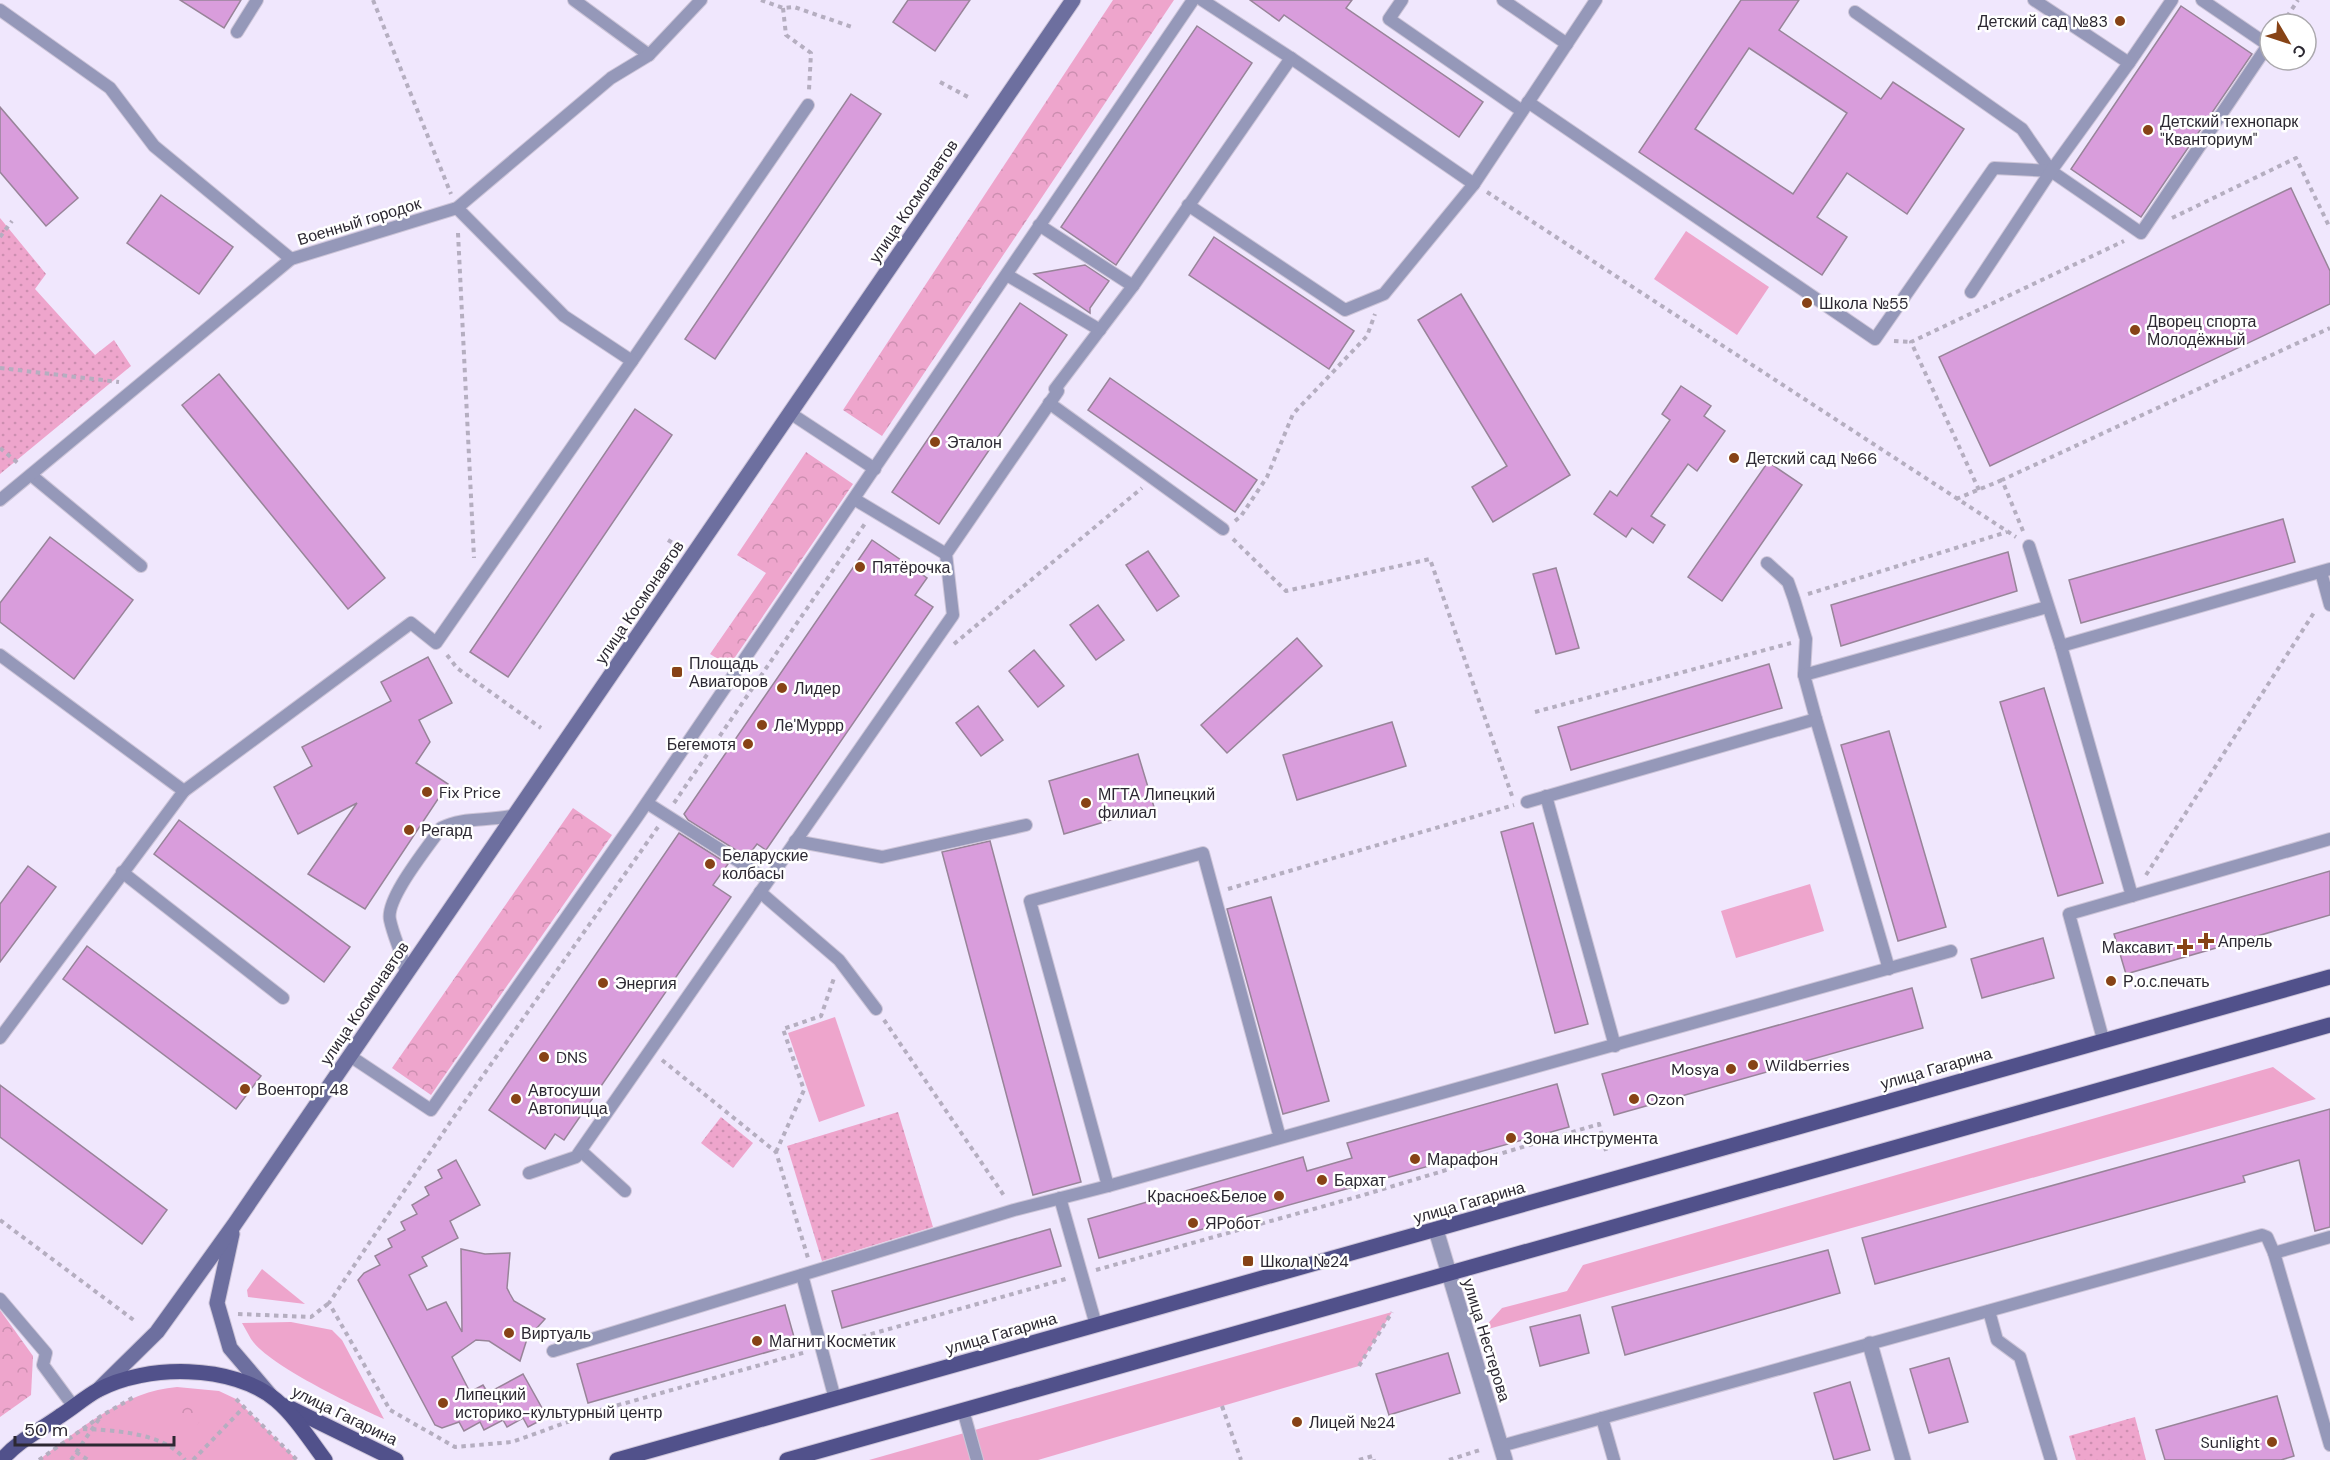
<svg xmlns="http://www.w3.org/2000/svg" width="2330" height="1460" font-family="'DM Sans',sans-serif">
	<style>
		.grass { fill: #eea5cc }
		.forest { fill: url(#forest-crowns) }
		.park { fill: url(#park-dots) }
		.building { fill: #d99ddc; stroke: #988499; stroke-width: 1.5; fill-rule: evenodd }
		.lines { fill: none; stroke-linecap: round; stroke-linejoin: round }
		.service-casing { stroke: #cdc5d8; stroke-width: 14 }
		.minor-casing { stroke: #cdc5d8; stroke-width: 17 }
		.secondary-casing { stroke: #cdc5d8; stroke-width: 17 }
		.primary-casing { stroke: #cdc5d8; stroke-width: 17 }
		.path { stroke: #b5aec0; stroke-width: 4; stroke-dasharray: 4.5 4.5; stroke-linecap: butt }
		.service { stroke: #9598b9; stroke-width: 12 }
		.minor { stroke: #9598b9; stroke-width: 15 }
		.secondary { stroke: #6d6f9f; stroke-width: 15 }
		.primary { stroke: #51518b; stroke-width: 15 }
		.poi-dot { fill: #874316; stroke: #fff; stroke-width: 2 }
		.labels { text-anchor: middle; stroke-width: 5; stroke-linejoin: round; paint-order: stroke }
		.poi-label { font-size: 16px; fill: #2c2832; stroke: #fff; text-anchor: start }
		.street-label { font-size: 16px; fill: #2c2832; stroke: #fff }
	</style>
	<defs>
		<pattern id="forest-crowns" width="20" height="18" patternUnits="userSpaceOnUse" patternTransform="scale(1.5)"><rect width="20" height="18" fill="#eea5cc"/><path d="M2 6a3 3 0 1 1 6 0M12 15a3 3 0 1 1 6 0" fill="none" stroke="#cc8eb0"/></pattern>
		<pattern id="park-dots" width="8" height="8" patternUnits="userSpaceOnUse" patternTransform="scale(1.5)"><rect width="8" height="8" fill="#eea5cc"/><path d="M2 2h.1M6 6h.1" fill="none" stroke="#cc8eb0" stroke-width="1.8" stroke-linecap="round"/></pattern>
	</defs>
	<rect width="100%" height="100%" fill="#f0e7fd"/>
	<g class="grass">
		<path d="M1686,231L1769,287L1737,335L1654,279Z"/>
		<path d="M1810,884L1824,931L1736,958L1721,911Z"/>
		<path d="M835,1017L865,1106L819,1122L788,1033Z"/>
		<path d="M2273,1067L2316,1099L1481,1331L1502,1308L1567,1291L1583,1265Z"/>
		<path d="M262,1269L305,1304L248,1297L247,1290Z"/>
		<path d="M1392,1312L1359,1366L1038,1460H869Z"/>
		<path d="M291,1322L332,1330L342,1340L384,1419C353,1405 268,1365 251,1339C248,1334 245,1328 242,1323Z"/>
		<path d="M177,1387L219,1391L236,1399L297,1460H39C79,1429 125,1391 177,1387Z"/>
	</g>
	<g class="forest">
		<path d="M1113,0H1174L882,436L843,410Z"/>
		<path d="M806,452L853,484L729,666L710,654L766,573L737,555Z"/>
		<path d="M573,808L612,835L431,1095L392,1068Z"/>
		<path d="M0,1310L33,1356L31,1395L0,1417Z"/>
		<path d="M186,1400L204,1408L206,1414L195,1427L182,1424L179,1417L180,1403Z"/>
	</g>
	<g class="park">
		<path d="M0,218L46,274L35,289L95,355L114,340L131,366L0,474Z"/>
		<path d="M898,1112L933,1227L822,1261L787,1146Z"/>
		<path d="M721,1117L753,1143L733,1168L701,1143Z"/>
		<path d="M2135,1417L2146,1460H2076L2069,1436Z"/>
	</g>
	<g class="building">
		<path d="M180,0H241L224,28Z"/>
		<path d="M908,0H970L935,51L893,22Z"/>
		<path d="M1250,0H1352L1346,8L1483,102L1459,137L1284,15L1279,21Z"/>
		<path d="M1741,0H1799L1779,30L1881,99L1893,82L1964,129L1907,214L1847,173L1817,217L1847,237L1822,275L1639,152ZM1749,48L1847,113L1793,194L1695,129Z"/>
		<path d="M2181,6L2252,54L2141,217L2071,169Z"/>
		<path d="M1197,26L1252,63L1116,265L1061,227Z"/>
		<path d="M851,94L881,114L715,359L685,339Z"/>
		<path d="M0,107L78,198L46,226L0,172Z"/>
		<path d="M2291,188L2330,271V304L1990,466L1939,357Z"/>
		<path d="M161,195L233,247L199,294L127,243Z"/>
		<path d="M1214,237L1354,331L1329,369L1189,275Z"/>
		<path d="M1085,265L1109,281L1090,308V313L1034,274Z"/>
		<path d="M1461,294L1570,475L1493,522L1472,487L1507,466L1418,320Z"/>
		<path d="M1020,303L1067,335L939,524L892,492Z"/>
		<path d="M219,374L385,578L348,609L182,405Z"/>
		<path d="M1110,378L1257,480L1235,512L1088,410Z"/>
		<path d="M1681,386L1711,406L1704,416L1725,431L1697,471L1688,464L1651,516L1665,525L1653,543L1632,528L1626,537L1594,514L1610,491L1617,496L1670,420L1662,414Z"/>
		<path d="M635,409L672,435L508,677L470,652Z"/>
		<path d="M1768,462L1802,485L1722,601L1688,577Z"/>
		<path d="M2283,519L2295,562L2081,623L2069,580Z"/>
		<path d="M50,537L133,600L74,679L0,622V603Z"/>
		<path d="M872,540L927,578L915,595L933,607L766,850L757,844L747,857L688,820L684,814Z"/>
		<path d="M1148,551L1179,596L1157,611L1126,565Z"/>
		<path d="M2008,552L2017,591L1841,646L1831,605Z"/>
		<path d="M1556,568L1579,648L1556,654L1533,574Z"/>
		<path d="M1098,605L1124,640L1096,660L1070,625Z"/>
		<path d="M1297,638L1322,666L1227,753L1201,725Z"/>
		<path d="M1034,650L1064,686L1038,707L1009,671Z"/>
		<path d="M428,657L452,703L419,720L430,742L416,763L448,784L365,909L308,874L357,803L298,834L274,787L312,766L302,747L391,701L381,682Z"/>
		<path d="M1769,664L1782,708L1571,770L1558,727Z"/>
		<path d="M2044,688L2103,883L2058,896L2000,702Z"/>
		<path d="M978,706L1003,740L981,756L956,723Z"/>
		<path d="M1392,722L1406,766L1297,800L1283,755Z"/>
		<path d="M1889,731L1946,927L1898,941L1841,745Z"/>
		<path d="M1138,754L1154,807L1064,834L1049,781Z"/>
		<path d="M179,820L350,947L324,982L154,854Z"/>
		<path d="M1533,823L1588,1024L1555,1033L1501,832Z"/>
		<path d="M679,833L728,864L713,885L731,897L564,1140L555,1134L545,1149L489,1110Z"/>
		<path d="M990,841L1081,1182L1033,1195L942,852Z"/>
		<path d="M28,866L56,887L0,962V904Z"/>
		<path d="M2330,871V915L2126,974L2114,934Z"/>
		<path d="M1271,897L1329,1101L1283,1114L1227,909Z"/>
		<path d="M2043,938L2054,978L1982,998L1971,959Z"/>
		<path d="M87,946L261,1076L236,1109L63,979Z"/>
		<path d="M1912,988L1923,1028L1614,1115L1602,1074Z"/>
		<path d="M1557,1084L1569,1127L1099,1258L1088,1219L1303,1157L1307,1171L1352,1158L1347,1143Z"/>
		<path d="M0,1085L167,1210L142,1244L0,1137Z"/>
		<path d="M2330,1109V1227L2315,1231L2299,1160L2243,1176L2245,1182L1875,1284L1862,1238Z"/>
		<path d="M456,1160L480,1205L450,1221L458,1238L422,1257L427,1266L409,1275L427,1310L446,1302L462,1332L461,1249L485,1254L510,1253L507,1288L510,1294L514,1301L545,1319L527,1339L520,1361L489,1341L476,1340L452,1357L470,1392L483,1385L488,1393L523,1374L547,1417L528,1427L523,1418L507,1427L503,1420L484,1430L480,1422L464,1431L459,1422L442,1428L435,1425L358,1280L364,1273L380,1265L375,1256L392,1247L388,1239L405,1230L401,1222L417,1214L412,1205L429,1195L425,1187L442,1178L438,1170Z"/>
		<path d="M1050,1229L1061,1266L842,1328L832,1291Z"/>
		<path d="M1828,1250L1840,1293L1625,1355L1612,1307Z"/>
		<path d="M785,1305L796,1344L588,1403L577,1364Z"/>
		<path d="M1580,1315L1589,1353L1540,1366L1530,1327Z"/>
		<path d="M1448,1353L1460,1393L1389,1415L1376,1374Z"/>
		<path d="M1949,1358L1968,1422L1929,1433L1910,1369Z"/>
		<path d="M1850,1382L1870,1450L1834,1460L1814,1393Z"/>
		<path d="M2277,1396L2294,1456L2281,1460H2165L2156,1430Z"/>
	</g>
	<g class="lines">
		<g class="service-casing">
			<g id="service">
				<path d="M574,0L649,55"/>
				<path d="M1202,0L1291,58L1474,184"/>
				<path d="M1402,0L1389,19L1522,111"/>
				<path d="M1503,0L1567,44"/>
				<path d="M0,10L110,88L154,146L291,259"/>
				<path d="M1855,12L2022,129L2051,171"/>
				<path d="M237,32L257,0"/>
				<path d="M2129,63L2172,0"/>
				<path d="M1528,102L1875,339L1994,168L2051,171L2141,233L2268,45L2202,0"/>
				<path d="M1188,205L1345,310L1384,294L1474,184L1596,0"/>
				<path d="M1039,225L1133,286"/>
				<path d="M1007,275L1100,330"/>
				<path d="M1971,292L2051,171L2129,63L2034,0"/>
				<path d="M632,361L808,105"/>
				<path d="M1049,403L1223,529"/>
				<path d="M790,413L875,469"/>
				<path d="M31,475L141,566"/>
				<path d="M854,499L946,554"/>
				<path d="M0,500L291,259L457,208L611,78L649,55L701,0"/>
				<path d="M2029,546L2061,646L2132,896"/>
				<path d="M1767,563L1788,582L1794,599L1806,639L1804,675"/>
				<path d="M2321,572L2330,605"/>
				<path d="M2061,646L2330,569"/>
				<path d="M0,655L184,791L0,1038"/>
				<path d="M1816,719L1889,969"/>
				<path d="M184,791L411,623L436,643L632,361L564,316L457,208"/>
				<path d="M1546,796L1615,1046"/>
				<path d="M1527,802L1816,719L1804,675L2047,607"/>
				<path d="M647,803L768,880"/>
				<path d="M795,841L882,857L1026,825"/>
				<path d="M122,872L283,998"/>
				<path d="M760,892L839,960L876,1009"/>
				<path d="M406,974C403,954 394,939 390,920C385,899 428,847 441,828C464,816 490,822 515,815"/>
				<path d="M2103,1039L2069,914L2330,839"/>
				<path d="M350,1056L431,1110L637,817L1193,0"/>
				<path d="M1280,1138L1203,853L1030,901L1108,1186C1389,1109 1670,1030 1951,951"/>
				<path d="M581,1151L625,1191"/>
				<path d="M529,1173L576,1157L953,615L946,554L1058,391L1055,389L1133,286L1291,58"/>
				<path d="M1060,1198L1096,1325"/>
				<path d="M2274,1253L2330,1445"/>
				<path d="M802,1275L835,1399"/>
				<path d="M0,1299L46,1353L43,1365L74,1407"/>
				<path d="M1989,1311L1997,1340L2020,1357L2051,1460"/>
				<path d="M553,1351L1014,1210L1108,1186"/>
				<path d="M963,1410L977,1460"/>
				<path d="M1602,1418L1614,1460"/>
				<path d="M1501,1446L2262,1235L2267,1237L2274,1253L2330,1237"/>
			</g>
		</g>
		<g class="minor-casing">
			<g id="minor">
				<path d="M1436,1230L1505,1460"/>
				<path d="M1870,1344L1903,1460"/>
			</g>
		</g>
		<g class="secondary-casing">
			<g id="secondary">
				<path d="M232,1234L217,1303L230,1348L270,1395"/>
				<path d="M98,1390L157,1332L234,1225L1073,0"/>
			</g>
		</g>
		<g class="primary-casing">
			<g id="primary">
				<path d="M286,1406L396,1460"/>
				<path d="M2,1460C16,1442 42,1429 60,1416C73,1408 85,1397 98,1390C146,1364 233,1364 276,1400C295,1416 310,1440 325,1460"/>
				<path d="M617,1460L2330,977"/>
				<path d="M787,1460L2330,1025"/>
			</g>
		</g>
		<g class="path">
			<path d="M373,0L451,194"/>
			<path d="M761,0L783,8L794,7L855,28"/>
			<path d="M783,8L786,35L811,53L809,90"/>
			<path d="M2282,24L2298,0"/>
			<path d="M940,82L968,97"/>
			<path d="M1487,192L2016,537"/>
			<path d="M2172,218L2296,158L2330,228"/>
			<path d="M458,233L474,558"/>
			<path d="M0,237L12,221"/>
			<path d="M1894,341L1911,342"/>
			<path d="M0,368L119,382"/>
			<path d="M0,448L19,464"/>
			<path d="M1979,490L1911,342L2124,241"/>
			<path d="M1956,499L2002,480"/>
			<path d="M1235,521L1241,516L1267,477L1293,414L1367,336L1375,314"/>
			<path d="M2023,531L2002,480L2330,328"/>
			<path d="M1233,539L1286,591L1430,559L1512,796"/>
			<path d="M668,540L679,547"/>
			<path d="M1808,594L2007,532"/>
			<path d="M954,644L1142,488"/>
			<path d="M447,655L457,668L541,728"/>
			<path d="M1535,712L1791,643"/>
			<path d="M674,803L866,522"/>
			<path d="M658,827L451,1121L329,1303L390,1410L455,1447L512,1442L601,1410L806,1352"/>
			<path d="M2146,875L2315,611"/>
			<path d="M1228,889L1514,805"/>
			<path d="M884,1020L1005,1197"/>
			<path d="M662,1060L776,1152L808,1258"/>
			<path d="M776,1152L804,1090L783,1029L821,1016L834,978"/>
			<path d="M0,1220L135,1321"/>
			<path d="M1096,1270L1360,1196L1599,1124L1606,1151"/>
			<path d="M238,1314L311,1317L329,1303"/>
			<path d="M836,1344L1069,1278"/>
			<path d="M1359,1366L1392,1312"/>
			<path d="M236,1399L297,1460"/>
			<path d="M1222,1406L1241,1460"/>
			<path d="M83,1429C113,1430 166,1433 185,1460"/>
			<path d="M76,1452L88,1460"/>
			<path d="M39,1460L101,1416L134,1397"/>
			<path d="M71,1460L99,1419"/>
			<path d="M193,1460L244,1407"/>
			<path d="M1359,1460L1373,1456L1374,1460"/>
			<path d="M1449,1460L1483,1449"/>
		</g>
		<use href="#service" class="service"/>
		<use href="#minor" class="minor"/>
		<use href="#secondary" class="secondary"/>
		<use href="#primary" class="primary"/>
	</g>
	<g class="poi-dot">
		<circle cx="2120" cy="21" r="6"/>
		<circle cx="2148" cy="130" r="6"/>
		<circle cx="1807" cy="303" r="6"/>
		<circle cx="2135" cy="330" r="6"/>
		<circle cx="935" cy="442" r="6"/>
		<circle cx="1734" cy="458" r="6"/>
		<circle cx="860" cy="567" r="6"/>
		<rect x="671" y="666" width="12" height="12" rx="3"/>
		<circle cx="782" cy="688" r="6"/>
		<circle cx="762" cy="725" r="6"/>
		<circle cx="748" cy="744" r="6"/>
		<circle cx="427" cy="792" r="6"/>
		<circle cx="1086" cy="803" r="6"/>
		<circle cx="409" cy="830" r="6"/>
		<circle cx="710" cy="864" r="6"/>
		<path d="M2203 932h6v6h6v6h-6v6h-6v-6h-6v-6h6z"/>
		<path d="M2182 938h6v6h6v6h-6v6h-6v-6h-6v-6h6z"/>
		<circle cx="2111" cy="981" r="6"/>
		<circle cx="603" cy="983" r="6"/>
		<circle cx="544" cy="1057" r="6"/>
		<circle cx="1753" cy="1065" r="6"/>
		<circle cx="1731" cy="1069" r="6"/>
		<circle cx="245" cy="1089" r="6"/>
		<circle cx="516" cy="1099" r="6"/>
		<circle cx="1634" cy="1099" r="6"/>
		<circle cx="1511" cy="1138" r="6"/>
		<circle cx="1415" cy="1159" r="6"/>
		<circle cx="1322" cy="1180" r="6"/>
		<circle cx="1279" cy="1196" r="6"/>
		<circle cx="1193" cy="1223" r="6"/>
		<rect x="1242" y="1255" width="12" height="12" rx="3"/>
		<circle cx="509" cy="1333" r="6"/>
		<circle cx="757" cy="1341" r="6"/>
		<circle cx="443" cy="1403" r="6"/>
		<circle cx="1297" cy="1422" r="6"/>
		<circle cx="2272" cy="1442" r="6"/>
	</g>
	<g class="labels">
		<g class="poi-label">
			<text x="2108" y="27" text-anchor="end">Детский сад №83</text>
			<text x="2160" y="127">Детский технопарк<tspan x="2160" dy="18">"Кванториум"</tspan></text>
			<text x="1819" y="309">Школа №55</text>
			<text x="2147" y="327">Дворец спорта<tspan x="2147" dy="18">Молодёжный</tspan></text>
			<text x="947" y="448">Эталон</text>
			<text x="1746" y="464">Детский сад №66</text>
			<text x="872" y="573">Пятёрочка</text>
			<text x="689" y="669">Площадь<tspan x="689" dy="18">Авиаторов</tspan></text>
			<text x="794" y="694">Лидер</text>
			<text x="774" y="731">Ле'Муррр</text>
			<text x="736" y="750" text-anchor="end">Бегемотя</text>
			<text x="439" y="798">Fix Price</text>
			<text x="1098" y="800">МГТА Липецкий<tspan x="1098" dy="18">филиал</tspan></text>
			<text x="421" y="836">Регард</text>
			<text x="722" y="861">Беларуские<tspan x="722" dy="18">колбасы</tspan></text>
			<text x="2218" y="947">Апрель</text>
			<text x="2173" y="953" text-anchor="end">Максавит</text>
			<text x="2123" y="987">Р.о.с.печать</text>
			<text x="615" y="989">Энергия</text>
			<text x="556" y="1063">DNS</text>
			<text x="1765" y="1071">Wildberries</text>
			<text x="1719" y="1075" text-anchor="end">Mosya</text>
			<text x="257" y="1095">Военторг 48</text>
			<text x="528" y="1096">Автосуши<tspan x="528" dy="18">Автопицца</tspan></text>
			<text x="1646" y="1105">Ozon</text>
			<text x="1523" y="1144">Зона инструмента</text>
			<text x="1427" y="1165">Марафон</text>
			<text x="1334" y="1186">Бархат</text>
			<text x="1267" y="1202" text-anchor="end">Красное&amp;Белое</text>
			<text x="1205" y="1229">ЯРобот</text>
			<text x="1260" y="1267">Школа №24</text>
			<text x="521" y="1339">Виртуаль</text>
			<text x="769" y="1347">Магнит Косметик</text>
			<text x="455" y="1400">Липецкий<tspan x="455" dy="18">историко-культурный центр</tspan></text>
			<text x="1309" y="1428">Лицей №24</text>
			<text x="2260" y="1448" text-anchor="end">Sunlight</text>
		</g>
		<g class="street-label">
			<text transform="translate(913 201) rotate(-56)" y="6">улица Космонавтов</text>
			<text transform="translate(359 221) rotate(-17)" y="6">Военный городок</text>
			<text transform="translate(639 602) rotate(-56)" y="6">улица Космонавтов</text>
			<text transform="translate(364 1003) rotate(-56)" y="6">улица Космонавтов</text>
			<text transform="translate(1936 1068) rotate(-16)" y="6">улица Гагарина</text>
			<text transform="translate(1469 1202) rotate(-16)" y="6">улица Гагарина</text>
			<text transform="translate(1001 1333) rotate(-16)" y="6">улица Гагарина</text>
			<text transform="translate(1487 1340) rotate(73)" y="6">улица Нестерова</text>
			<text transform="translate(345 1415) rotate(26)" y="6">улица Гагарина</text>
		</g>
	</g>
	<g transform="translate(2288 42) rotate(129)"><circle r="28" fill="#ffffff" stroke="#aba9ad" stroke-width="1.5"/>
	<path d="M0-4.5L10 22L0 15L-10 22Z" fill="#874316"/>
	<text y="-9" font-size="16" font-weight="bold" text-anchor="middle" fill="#2c2832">С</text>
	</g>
	<path d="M15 1436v9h159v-9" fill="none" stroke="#2c2832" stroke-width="3"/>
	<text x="24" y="1436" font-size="18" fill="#2c2832" stroke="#ffffff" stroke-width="4.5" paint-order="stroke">50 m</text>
</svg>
